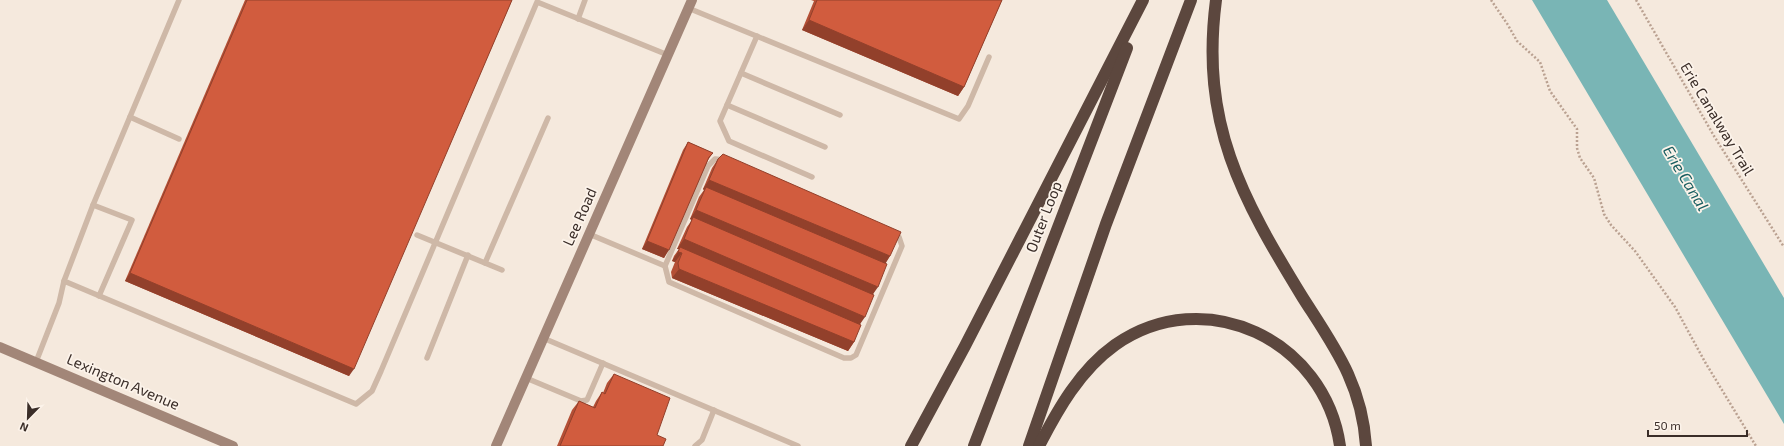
<svg xmlns="http://www.w3.org/2000/svg" width="1784" height="446" font-family="'Exo 2',sans-serif">
	<style>
		.water { fill: #79b5b5 }
		.lines { fill: none; stroke-linecap: round; stroke-linejoin: round }
		.path { stroke: #baa191; stroke-width: 2.5; stroke-dasharray: 2 2; stroke-linecap: butt }
		.lane { stroke: #ceb8a7; stroke-width: 5.5 }
		.secondary { stroke: #a28678; stroke-width: 10 }
		.highway { stroke: #5c473e; stroke-width: 12 }
		.wall { fill: #b44f35 }
		.shaded-wall { fill: #92402b }
		.building { fill: #d15c3e; stroke: #92402b }
		.labels { text-anchor: middle; stroke-width: 3.5; stroke-linejoin: round; paint-order: stroke }
		.street-label { font-size: 15px; fill: #3a2d28; stroke: #fcf3ea }
		.water-label { font-size: 16px; font-style: italic; fill: #195e60; stroke: #fcf3ea }
	</style>
	<rect width="100%" height="100%" fill="#f5e9dd"/>
	<path class="water" d="M1532,0H1607L1784,298V424Z"/>
	<g class="lines">
		<g class="path">
			<path d="M1491,0L1508,25L1517,41L1540,62L1550,91L1577,129V148L1580,158L1594,178L1604,214L1611,225L1635,251L1675,307L1705,362L1756,446"/>
			<path d="M1636,0L1714,136L1784,247"/>
		</g>
		<g class="lane">
			<path d="M179,0L93,205L64,281L356,404L372,391L381,371L537,2L668,55"/>
			<path d="M688,8L959,119L968,106L989,57"/>
			<path d="M578,19L585,0"/>
			<path d="M757,36L720,121L729,141L812,177"/>
			<path d="M741,73L840,115"/>
			<path d="M727,105L825,147"/>
			<path d="M130,117L179,139"/>
			<path d="M93,205L132,220L99,296"/>
			<path d="M589,234L665,266L708,166L715,159L726,160"/>
			<path d="M417,235L502,270"/>
			<path d="M485,263L548,118"/>
			<path d="M665,266L669,282L844,358H851L856,355L902,246L899,237L893,232"/>
			<path d="M543,338L798,446"/>
			<path d="M427,358L468,255"/>
			<path d="M36,362L59,303L64,281"/>
			<path d="M526,378L581,401L587,400L603,363"/>
			<path d="M695,446L702,440L714,410"/>
		</g>
		<g class="secondary">
			<path d="M0,347L233,446"/>
			<path d="M496,446L692,0"/>
		</g>
		<g class="highway">
			<path d="M1216,0C1200,123 1241,197 1303,298C1335,348 1362,384 1366,446"/>
			<path d="M911,446L965,346L1143,0"/>
			<path d="M974,446L1127,48"/>
			<path d="M1029,446L1106,224L1191,0"/>
			<path d="M1039,446C1058,409 1080,370 1115,345C1205,282 1325,340 1340,446"/>
		</g>
	</g>
	<g class="wall">
		<path d="M245,0H512L349,376L125,281Z"/>
		<path d="M811,0H1002L964,87L958,96L802,30L814,1Z"/>
		<path d="M688,142L713,153L708,160L664,258L642,249L683,150Z"/>
		<path d="M718,159L890,256L885,263L873,294L860,324L854,342L848,351L672,278L671,272L675,262L672,261L674,256L679,249H677L687,227L692,220L690,219L699,197L704,190L703,189L712,168Z"/>
		<path d="M614,374L657,435L663,446H557L572,410L579,401L593,407L596,401L602,392L603,393L607,383Z"/>
	</g>
	<g class="shaded-wall">
		<path d="M809,20L964,87L958,96L802,30Z"/>
		<path d="M709,180L890,256L884,266L706,187L704,190L703,189Z"/>
		<path d="M696,210L878,287L871,297L693,217L692,220L690,219Z"/>
		<path d="M684,239L865,317L858,327L680,247L679,249H677Z"/>
		<path d="M647,241L669,250L664,258L642,249Z"/>
		<path d="M678,252L682,253L675,262L672,261Z"/>
		<path d="M679,269L854,342L848,351L672,278Z"/>
		<path d="M130,273L354,369L349,376L125,281Z"/>
	</g>
	<g class="building">
		<path d="M247,0H512L354,369L130,273Z"/>
		<path d="M817,0H1002L964,87L809,20Z"/>
		<path d="M688,142L713,153L709,157L669,250L647,241Z"/>
		<path d="M723,154L901,232L890,256L709,180L718,159Z"/>
		<path d="M706,187L887,264L878,287L696,210Z"/>
		<path d="M693,217L874,295L865,317L684,239Z"/>
		<path d="M680,247L861,325L854,342L679,269L678,263L682,253L678,252Z"/>
		<path d="M614,374L670,398L657,435L666,439L663,446H560L579,401L595,408L602,392L605,394Z"/>
	</g>
	<g class="labels">
		<g class="street-label">
			<text transform="translate(1717 119) rotate(59)" y="5">Erie Canalway Trail</text>
			<text transform="translate(580 217) rotate(-66)" y="5">Lee Road</text>
			<text transform="translate(1044 217) rotate(-69)" y="5">Outer Loop</text>
			<text transform="translate(123 382) rotate(23)" y="5">Lexington Avenue</text>
		</g>
		<g class="water-label">
			<text transform="translate(1686 178) rotate(59)" y="6">Erie Canal</text>
		</g>
	</g>
	<g transform="translate(28 418) rotate(203)" stroke="#fcf3ea" stroke-width="3" paint-order="stroke">
	<path d="M0-3L7 15L0 10L-7 15Z" fill="#3a2d28"/>
	<text y="-6" font-size="11" font-weight="bold" text-anchor="middle" fill="#3a2d28">N</text>
	</g>
	<path d="M1648 430v6h99v-6" fill="none" stroke="#3a2d28" stroke-width="2"/>
	<text x="1654" y="430" font-size="12" fill="#3a2d28" stroke="#fcf3ea" stroke-width="3" paint-order="stroke">50 m</text>
</svg>
